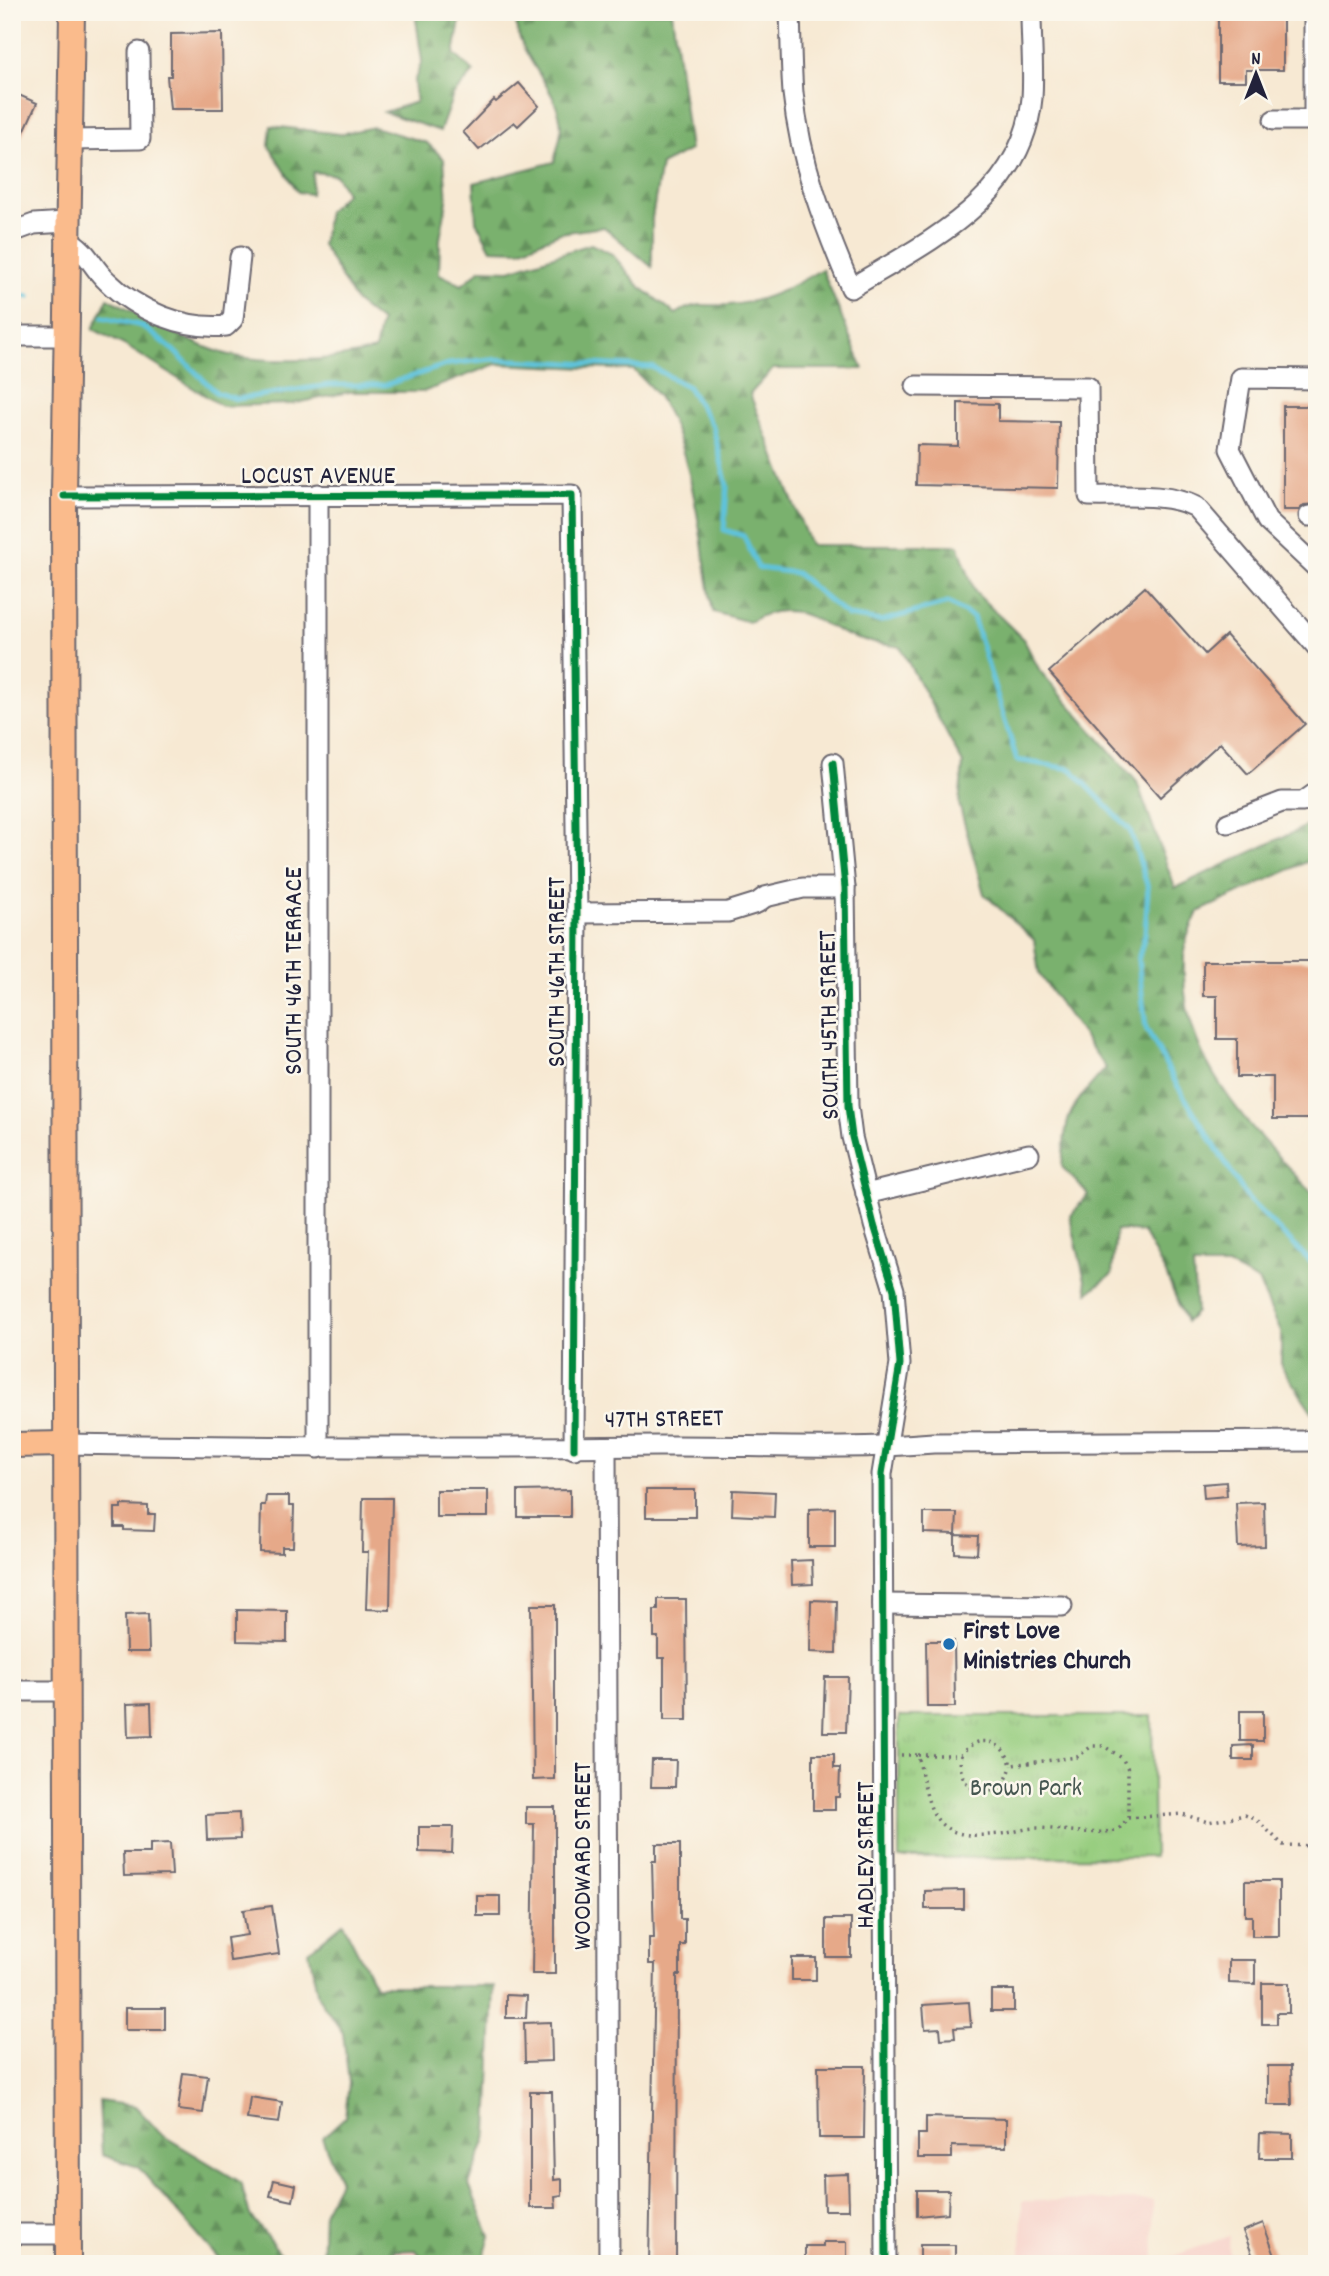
<svg xmlns="http://www.w3.org/2000/svg" width="1329" height="2276" font-family="Dekko,sans-serif">
	<style>
		.built { fill: #f7d1c9 }
		.forest { fill: url(#forest-firs); stroke: #4e6a54; stroke-width: 2 }
		.park { fill: url(#park-tufts); stroke: #5d785e; stroke-width: 2 }
		.lines { fill: none; stroke-linecap: round; stroke-linejoin: round }
		.stream { stroke: #5ec3dc; stroke-width: 5 }
		.building { fill: #e6a989 }
		.minor-casing { stroke: #6d6870; stroke-width: 23 }
		.major-casing { stroke: #6d6870; stroke-width: 28 }
		.path { stroke: #6d6870; stroke-width: 3.5; stroke-dasharray: 2 5; stroke-linecap: butt }
		.minor { stroke: #fff; stroke-width: 19 }
		.major { stroke: #fabb8c; stroke-width: 24 }
		.cycleway-casing { stroke: #fbf7ec; stroke-width: 11 }
		.cycleway { stroke: #00873e; stroke-width: 7 }
		.poi-dot { fill: #1f6fb2; stroke: #fbf7ec; stroke-width: 2.5 }
		.labels { text-anchor: middle; stroke-width: 5; stroke-linejoin: round; paint-order: stroke }
		.street-label { font-size: 26px; fill: #22223b; stroke: #fbf7ec }
		.poi-label { font-size: 26px; font-weight: bold; fill: #22223b; stroke: #fbf7ec; text-anchor: start }
		.park-label { font-size: 26px; fill: #455650; stroke: #fbf7ec }
	</style>
	<defs>
		<pattern id="forest-firs" width="22" height="20" patternUnits="userSpaceOnUse" patternTransform="scale(1.75)"><rect width="22" height="20" fill="#7ab16e"/><path d="M5 1l3.5 6h-7zM16 11l3.5 6h-7z" fill="#64905c"/></pattern>
		<pattern id="park-tufts" width="24" height="20" patternUnits="userSpaceOnUse" patternTransform="scale(1.75)"><rect width="24" height="20" fill="#98ce80"/><path d="M3 7l-1-3M5 7V3M7 7l1-3M15 17l-1-3M17 17v-4M19 17l1-3" fill="none" stroke="#83b170"/></pattern>
	</defs>
	<rect width="100%" height="100%" fill="#fbf7ec"/>
	<filter id="ink" filterUnits="userSpaceOnUse"><feTurbulence type="fractalNoise" baseFrequency=".0143" numOctaves="2"/><feDisplacementMap in="SourceGraphic" scale="14" xChannelSelector="R" yChannelSelector="G"/><feConvolveMatrix kernelMatrix="1 2 1 2 8 2 1 2 1" color-interpolation-filters="sRGB"/></filter>
	<filter id="wash" filterUnits="userSpaceOnUse"><feTurbulence type="fractalNoise" baseFrequency=".00686" numOctaves="4" result="noise"/><feDisplacementMap in="SourceGraphic" scale="28" xChannelSelector="R" yChannelSelector="G"/><feGaussianBlur stdDeviation="1.57" result="paint"/><feColorMatrix in="noise" values="0 0 0 0 0 0 0 0 0 0 0 0 0 0 0 0 0 1.4 0 .05"/><feComposite in="paint" operator="in"/></filter>
	<g filter="url(#wash)">
		<rect width="100%" height="100%" fill="#f7e9d3"/>
		<g class="built">
			<path d="M1153,2200L1154,2263L1229,2236L1230,2264H1021L1022,2201Z"/>
			<path d="M416,2250L426,2264H392L395,2251Z"/>
		</g>
		<g class="forest">
			<path d="M415,12H468L461,15L454,54L474,72L453,95L440,131L384,112L416,102L414,82L422,61Z"/>
			<path d="M516,12H672L690,150L661,165L652,218V267L604,227L560,233L520,250L491,249L476,221L474,183L554,162C556,152 561,139 561,129C561,86 512,55 516,12Z"/>
			<path d="M271,126L340,134L374,127L427,143L444,159L447,201L440,239L439,274L462,285L481,269L510,270L591,244L612,254L640,287L676,314C697,300 706,307 729,305C765,302 792,287 822,269L863,369H773L750,394L810,545H958L975,592L1024,640L1040,671L1137,782L1175,888L1317,821V857L1198,912C1194,921 1189,931 1186,941C1183,951 1184,963 1184,973C1183,1065 1258,1135 1317,1198V1419L1281,1366V1332L1258,1281L1228,1266H1193L1196,1312L1186,1322L1166,1274L1143,1232L1116,1230L1112,1274L1088,1293L1070,1217L1088,1194L1062,1167C1066,1110 1068,1111 1106,1068L1039,974L1034,940L984,894L959,804L963,764L900,647C883,644 862,642 846,635C810,618 790,598 749,622L713,612C700,544 696,457 659,398C653,388 642,379 634,370L496,364L423,392H349L292,404L222,406L124,345L93,329L108,298C141,315 195,347 230,355C270,364 335,361 375,350L381,322L356,302L322,245L328,211L346,193L336,175L313,172L311,194L298,192L269,146Z"/>
			<path d="M343,1923L375,1986H494L488,2133L469,2185L490,2236L482,2264H426L416,2250L395,2251L392,2264H322L324,2211L340,2181L322,2138L345,2117L349,2083L343,2033L318,1997L309,1951Z"/>
			<path d="M99,2101L135,2106L162,2135L240,2182L250,2215L289,2264H223L138,2167L102,2155Z"/>
		</g>
		<path class="park" d="M899,1716H1152L1154,1857L899,1858Z"/>
		<g class="lines">
			<g class="stream">
				<path d="M12,293L29,297"/>
				<path d="M103,317L142,326L173,350L217,393L237,399L329,385H385L449,364L491,359L652,367L688,387L713,427L727,486L724,530L744,536L758,568L796,573L848,616L881,621L948,603L973,617L1017,760L1071,769L1130,830L1148,888L1145,934L1138,960L1146,1028L1177,1085L1248,1199L1317,1268"/>
			</g>
		</g>
		<g id="blocks">
			<g class="building">
				<path d="M1218,12H1283V70H1246V81H1218Z"/>
				<path d="M222,33L223,109H170L167,76H171V34Z"/>
				<path d="M519,83L539,106L518,126L514,122L479,150L463,132L494,100L496,102Z"/>
				<path d="M12,92L37,103L12,158Z"/>
				<path d="M958,403L998,404V421L1059,422L1058,488L916,485L917,445L958,446Z"/>
				<path d="M1283,406H1317V504L1304,505L1299,510H1283Z"/>
				<path d="M1145,587L1205,654L1226,635L1305,724L1248,774L1220,743L1160,797L1049,672Z"/>
				<path d="M1203,961H1317V1119H1273V1077H1237V1039H1217V996H1203Z"/>
				<path d="M1226,1482L1227,1496L1204,1498L1203,1484Z"/>
				<rect x="436" y="1490" width="52" height="27"/>
				<path d="M570,1490V1517H518V1491Z"/>
				<rect x="646" y="1490" width="49" height="27"/>
				<path d="M733,1490L775,1492L774,1517L732,1515Z"/>
				<path d="M266,1496H289V1506H294L293,1547H282V1553L260,1552L261,1505H265Z"/>
				<path d="M363,1498H392L390,1610L366,1609L368,1552H362Z"/>
				<path d="M1264,1502L1265,1546L1238,1547L1236,1503Z"/>
				<path d="M121,1505L148,1506V1514H155L154,1531L124,1530V1527H115V1508H121Z"/>
				<path d="M835,1508V1547H809V1509Z"/>
				<path d="M924,1513H957L956,1534L924,1533Z"/>
				<path d="M955,1535L978,1536L977,1554L955,1553Z"/>
				<path d="M812,1560L813,1584L792,1585L791,1561Z"/>
				<path d="M658,1599H686L687,1720H664V1658H658V1637H654V1610H658Z"/>
				<path d="M811,1600L837,1601L836,1653L810,1652Z"/>
				<path d="M531,1605H555V1779L533,1780Z"/>
				<path d="M237,1610L287,1611V1642L237,1641Z"/>
				<path d="M148,1614L149,1652H126L125,1615Z"/>
				<path d="M926,1641H954L955,1707H927Z"/>
				<path d="M825,1677H848L846,1732H823Z"/>
				<path d="M151,1703L152,1736L128,1737L127,1704Z"/>
				<rect x="1240" y="1711" width="23" height="30"/>
				<path d="M1253,1745V1760H1233V1746Z"/>
				<path d="M813,1754H834V1768H840L839,1797H835V1810H813Z"/>
				<path d="M652,1760H676L675,1787H651Z"/>
				<path d="M526,1807H555V1974H532L534,1824H526Z"/>
				<path d="M239,1813L240,1839L207,1840L206,1815Z"/>
				<path d="M419,1827H453L452,1853L419,1852Z"/>
				<path d="M170,1843L172,1875L124,1876L123,1853H150V1844Z"/>
				<path d="M656,1844H680V1919H685V1945H680V1975H677L676,2264H649L655,1964H649V1938H654L652,1861H656Z"/>
				<path d="M1245,1881H1279V1936H1252V1916H1245Z"/>
				<path d="M964,1890V1909H925V1891Z"/>
				<rect x="477" y="1896" width="23" height="20"/>
				<path d="M272,1906L279,1954L230,1961L227,1938L247,1935L243,1910Z"/>
				<rect x="826" y="1919" width="25" height="38"/>
				<rect x="792" y="1958" width="24" height="22"/>
				<path d="M1229,1960H1255V1984L1229,1983Z"/>
				<path d="M1262,1983H1289V2013H1277V2024H1262Z"/>
				<rect x="991" y="1990" width="23" height="21"/>
				<path d="M506,1995L527,1996L526,2018H506Z"/>
				<path d="M969,2002L971,2027L954,2028L955,2038L941,2039L940,2028L925,2029L923,2005Z"/>
				<rect x="125" y="2008" width="40" height="22"/>
				<path d="M551,2022L552,2061L525,2062L524,2023Z"/>
				<path d="M818,2066H865L864,2138H819Z"/>
				<path d="M1268,2066H1291L1292,2105H1268Z"/>
				<path d="M183,2073L208,2076L203,2113L178,2110Z"/>
				<path d="M530,2092H552L554,2180L562,2179V2195L555,2196L556,2208H530Z"/>
				<path d="M250,2097L282,2102L279,2123L247,2119Z"/>
				<path d="M926,2117L1006,2119V2147L952,2146V2158H918V2134H926Z"/>
				<path d="M1260,2133L1292,2134V2158H1259Z"/>
				<path d="M848,2174L849,2210H824L823,2175Z"/>
				<path d="M274,2180L296,2185L293,2201L270,2196Z"/>
				<path d="M917,2190H949L948,2213L917,2216Z"/>
				<path d="M1263,2223L1278,2264H1256L1243,2231Z"/>
				<path d="M823,2242H847V2264H805V2246H823Z"/>
				<path d="M920,2245H955V2259H948V2264H920Z"/>
			</g>
		</g>
	</g>
	<g filter="url(#ink)">
		<use href="#blocks" fill-opacity="0" stroke="#6d6870" stroke-width="2"/>
		<g class="lines">
			<g class="minor-casing">
				<g id="minor">
					<path d="M790,12C791,39 791,66 793,93C800,162 824,225 851,288C927,242 1023,199 1032,98C1034,70 1031,41 1031,12"/>
					<path d="M1314,12V120"/>
					<path d="M1274,120H1317"/>
					<path d="M69,140L140,139L139,52"/>
					<path d="M12,232L34,224L66,222"/>
					<path d="M66,239C89,251 90,265 107,281C137,311 185,330 226,326L233,319L240,257"/>
					<path d="M12,336H64"/>
					<path d="M1317,379L1241,378L1230,449L1267,521L1317,568"/>
					<path d="M916,386L1088,387L1089,496C1122,497 1167,492 1196,507L1317,647"/>
					<path d="M318,494V1448"/>
					<path d="M64,496L572,495L577,913L574,1449"/>
					<path d="M1309,516H1317"/>
					<path d="M833,763L845,888L848,1106L852,1137L874,1225L894,1290L900,1364L882,1474L886,2264"/>
					<path d="M1228,823L1282,802H1303L1317,792"/>
					<path d="M577,913L728,912L757,903L765,897L803,888H845"/>
					<path d="M866,1194L1029,1154"/>
					<path d="M64,1444C262,1447 460,1448 658,1446C749,1445 842,1451 933,1443L1317,1441"/>
					<path d="M606,1449L609,2264"/>
					<path d="M883,1604L1062,1606"/>
					<path d="M12,1691H65"/>
					<path d="M12,2234H67"/>
				</g>
			</g>
			<g class="major-casing">
				<g id="major">
					<path d="M12,1445L64,1444"/>
					<path d="M68,2264L64,496L72,12"/>
				</g>
			</g>
			<g class="path">
				<path d="M901,1755H918C930,1814 931,1842 999,1834C1012,1833 1025,1828 1037,1828C1065,1829 1091,1836 1118,1830L1128,1818V1769L1122,1758L1104,1746H1092L1077,1757L1011,1765C1004,1740 977,1732 961,1755H918"/>
				<path d="M961,1755C954,1798 1004,1806 1011,1765"/>
				<path d="M1128,1818L1182,1814L1208,1822L1245,1815L1257,1820L1283,1845L1317,1846"/>
			</g>
			<use href="#minor" class="minor"/>
			<use href="#major" class="major"/>
			<g class="cycleway-casing">
				<g id="cycleway">
					<path d="M64,496L572,495L577,913L574,1449"/>
					<path d="M833,763L845,888L848,1106L852,1137L874,1225L894,1290L900,1364L882,1474L886,2264"/>
				</g>
			</g>
			<use href="#cycleway" class="cycleway"/>
		</g>
	</g>
	<circle class="poi-dot" cx="949" cy="1644" r="7"/>
	<g class="labels">
		<g class="street-label">
			<text x="318" y="483">LOCUST AVENUE</text>
			<text transform="translate(292 971) rotate(-90)" y="9">SOUTH 46TH TERRACE</text>
			<text transform="translate(555 972) rotate(-90)" y="9">SOUTH 46TH STREET</text>
			<text transform="translate(827 1025) rotate(-91)" y="9">SOUTH 45TH STREET</text>
			<text transform="translate(664 1417) rotate(-1)" y="9">47TH STREET</text>
			<text transform="translate(864 1855) rotate(-90)" y="9">HADLEY STREET</text>
			<text transform="translate(581 1856) rotate(-90)" y="9">WOODWARD STREET</text>
		</g>
		<g class="poi-label">
			<text x="963" y="1638">First Love<tspan x="963" dy="30">Ministries Church</tspan></text>
		</g>
		<g class="park-label">
			<text x="1026" y="1795">Brown Park</text>
		</g>
	</g>
	<rect width="1329" height="2276" fill="none" stroke="#fbf7ec" stroke-width="42"/>
	<g transform="translate(1256 74)" stroke="#fbf7ec" stroke-width="5" paint-order="stroke">
	<path d="M0-5L12 26L0 18L-12 26Z" fill="#22223b"/>
	<text y="-10" font-size="19" font-weight="bold" text-anchor="middle" fill="#22223b">N</text>
	</g>
</svg>
